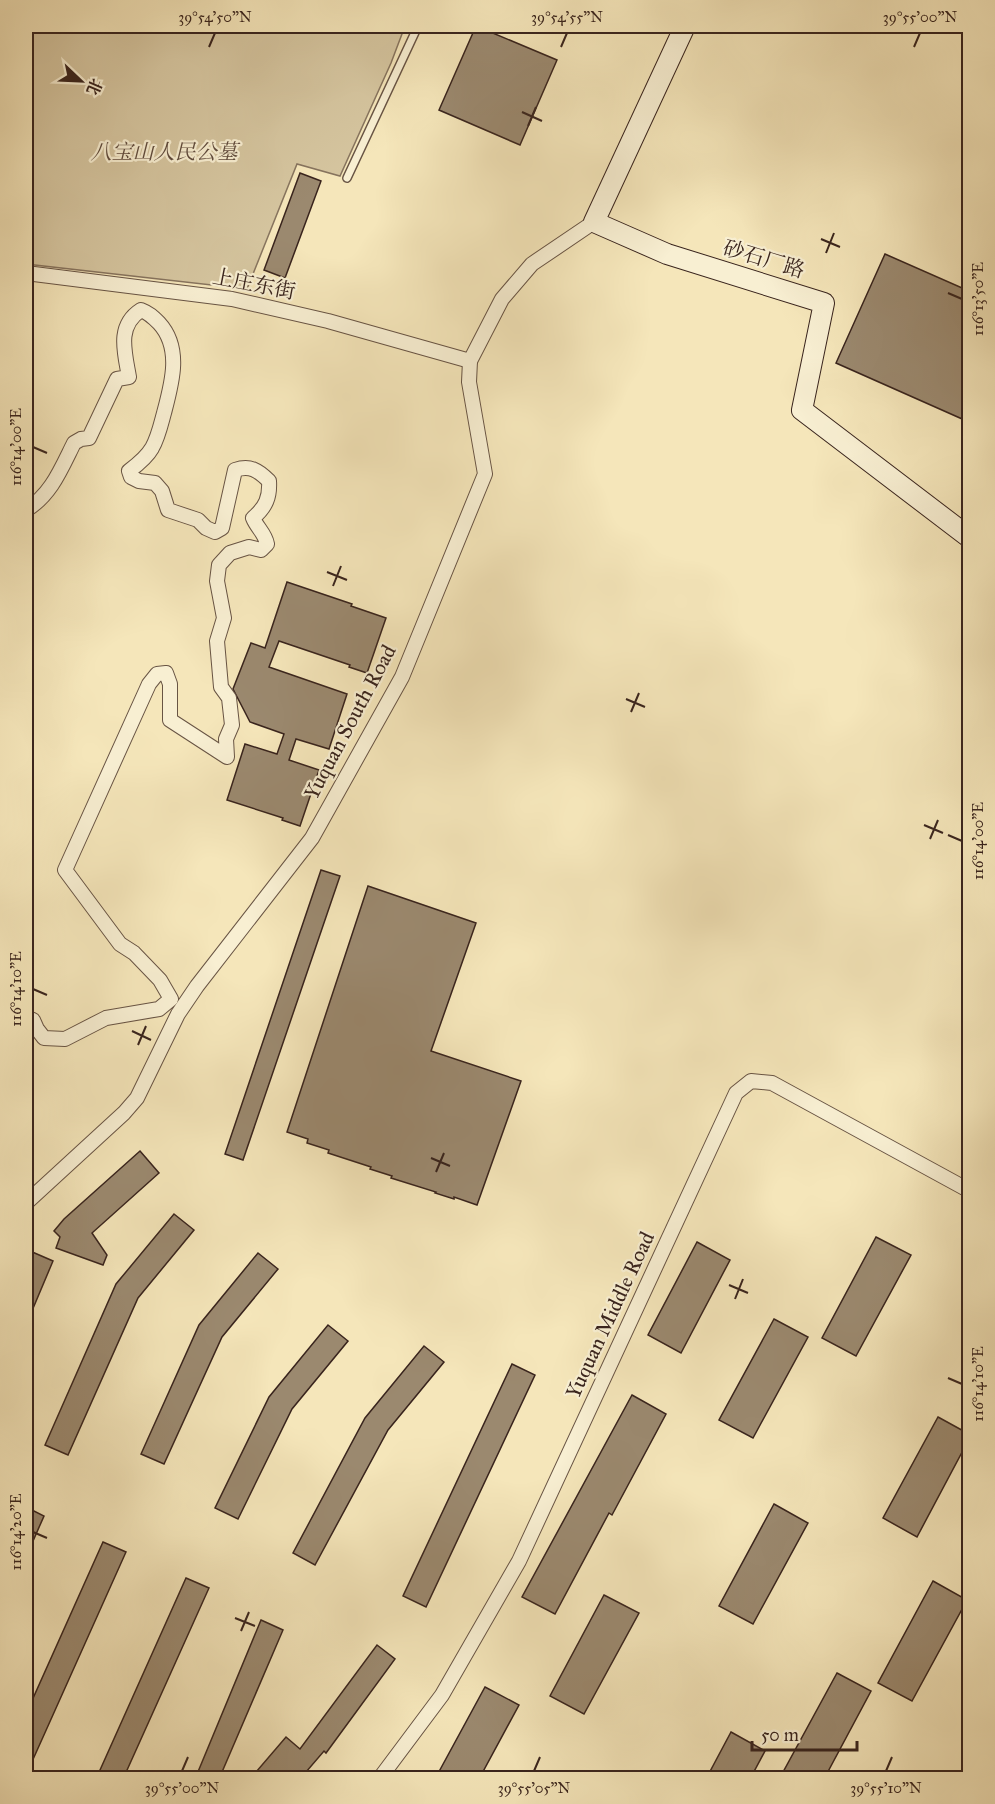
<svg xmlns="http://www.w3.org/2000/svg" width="995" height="1804" font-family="'IM FELL Great Primer','Noto Serif SC',serif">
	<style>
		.green { fill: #d5c59f; stroke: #87745e; stroke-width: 1.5 }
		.building { fill: #9b896f; stroke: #39241d; stroke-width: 1.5 }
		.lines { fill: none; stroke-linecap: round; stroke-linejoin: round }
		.lane-casing { stroke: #685444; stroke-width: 10 }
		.street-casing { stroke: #685444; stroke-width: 16 }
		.secondary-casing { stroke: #39241d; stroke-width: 22 }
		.lane { stroke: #f8efd2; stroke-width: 7 }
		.street { stroke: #f8efd2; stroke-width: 14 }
		.secondary { stroke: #f8efd2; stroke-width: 20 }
		.ticks { fill: none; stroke: #39241d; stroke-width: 2 }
		.labels { text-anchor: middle; stroke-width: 4.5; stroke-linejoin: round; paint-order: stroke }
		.park-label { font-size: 21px; font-style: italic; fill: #604c3e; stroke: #f8efd2 }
		.street-label { font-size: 21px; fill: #39241d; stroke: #f8efd2 }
		.neatline { fill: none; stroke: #39241d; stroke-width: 2 }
		.ticks-label { font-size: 15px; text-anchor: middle; fill: #39241d }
	</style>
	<rect width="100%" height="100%" fill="#f5e6ba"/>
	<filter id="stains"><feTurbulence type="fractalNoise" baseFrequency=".00333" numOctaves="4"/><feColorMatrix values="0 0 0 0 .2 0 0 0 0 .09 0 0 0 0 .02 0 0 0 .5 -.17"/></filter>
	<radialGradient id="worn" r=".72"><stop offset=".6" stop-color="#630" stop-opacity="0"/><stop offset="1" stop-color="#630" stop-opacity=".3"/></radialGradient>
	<path class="green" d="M26,26H405L391,63L340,176L297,164L247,289L26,264Z"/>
	<g class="building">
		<path d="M476,26L557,60L520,145L439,110Z"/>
		<path d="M300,173L321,181L285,278L264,270Z"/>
		<path d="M885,254L969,291V422L836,363Z"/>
		<path d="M287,582L352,604L351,606L386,618L367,673L349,667L350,665L279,641L269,667L347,694L329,749L296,739L289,760L319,770L300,826L282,820L283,818L227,800L245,744L277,754L284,734L250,722L233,689L251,643L265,648Z"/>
		<path d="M321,870L340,876L243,1160L225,1154Z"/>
		<path d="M368,886L476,923L431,1051L521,1081L477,1205L454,1197V1199L435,1193L436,1192L391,1178L392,1176L370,1169L371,1167L328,1153L329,1150L307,1143L308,1139L287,1132Z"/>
		<path d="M140,1151L159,1173L92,1233L107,1255L103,1265L56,1248L60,1237L54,1231L64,1219Z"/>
		<path d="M174,1214L194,1230L138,1298L68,1455L45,1445L116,1284Z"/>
		<path d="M876,1237L911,1255L856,1356L822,1338Z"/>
		<path d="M697,1242L730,1260L681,1353L648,1335Z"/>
		<path d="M30,1251L53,1261L26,1325V1263Z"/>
		<path d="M258,1253L278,1269L222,1337L164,1464L141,1454L199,1325Z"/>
		<path d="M774,1319L808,1337L753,1438L719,1420Z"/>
		<path d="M328,1325L348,1341L292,1409L238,1519L215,1508L269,1397Z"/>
		<path d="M424,1346L444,1362L388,1430L315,1565L293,1553L365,1418Z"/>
		<path d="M512,1364L535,1375L426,1607L403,1596Z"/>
		<path d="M632,1395L666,1414L612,1515L609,1513L555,1614L522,1597Z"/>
		<path d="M938,1417L969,1434V1439L917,1537L883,1518Z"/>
		<path d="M774,1504L808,1523L753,1624L719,1606Z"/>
		<path d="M26,1507L44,1516L26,1557Z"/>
		<path d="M103,1542L126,1552L26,1775V1714Z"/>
		<path d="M186,1578L209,1588L123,1779H96Z"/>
		<path d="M933,1581L967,1600L912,1701L878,1683Z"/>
		<path d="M604,1595L639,1613L584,1714L550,1696Z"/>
		<path d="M261,1620L283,1630L219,1779H195Z"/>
		<path d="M377,1645L395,1659L326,1753L324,1751L300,1779H250L286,1737L300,1749Z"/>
		<path d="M837,1673L871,1691L824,1779H791L782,1774Z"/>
		<path d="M485,1687L519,1705L479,1779H435Z"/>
		<path d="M731,1732L765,1751L750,1779H706Z"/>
	</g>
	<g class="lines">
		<g class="lane-casing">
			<path id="lane" d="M347,178L418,26"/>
		</g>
		<g class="street-casing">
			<g id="street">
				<path d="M26,273L232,299L328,321L470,361"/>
				<path d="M26,510C51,495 61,469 74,443L81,439L89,438L117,379L129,377C125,353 116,326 141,310C149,313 153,317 159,323C182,348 172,383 164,413C161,424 158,438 152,448C147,457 137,465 129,471L131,477L139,481L155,483L162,491L168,510L198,520L206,528L215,532L222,528L235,470C250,465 258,470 269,481C270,497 266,507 253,518C257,528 265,533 267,544L261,550L249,547L230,553L219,565L217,581L224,618L217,641L221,687L229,698L232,725L226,739L227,757L170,720V684L166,673L157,674L149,684L65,870L120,944L134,953L160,980L171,999L159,1009L106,1018L65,1039L44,1038L37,1029L33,1020L26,1018"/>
				<path d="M26,1203L124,1113L137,1098L178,1014L197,986L312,838L402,677L485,474L469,382L470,361L502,299L532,264L594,222"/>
				<path d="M380,1778L442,1695L519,1561L736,1093L751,1081L772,1083L970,1191"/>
			</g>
		</g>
		<g class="secondary-casing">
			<path id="secondary" d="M685,26L594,222L667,254L824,303L802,410L970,538"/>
		</g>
		<use href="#lane" class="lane"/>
		<use href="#street" class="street"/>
		<use href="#secondary" class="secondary"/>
	</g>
	<path class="ticks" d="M209,47L215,33M561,47L567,33M914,47L920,33M522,112L542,121M528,126L536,107M821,239L840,247M826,253L834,233M948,293L962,299M33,447L47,453M327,572L347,580M333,586L341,566M626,699L645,707M631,712L639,693M924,825L943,833M948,835L962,841M930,839L938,820M33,989L47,995M132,1031L151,1040M138,1045L146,1026M431,1158L450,1166M436,1172L444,1153M729,1285L748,1293M735,1299L743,1279M948,1378L962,1384M33,1532L47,1538M235,1618L255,1626M241,1631L249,1612M182,1771L188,1757M534,1771L540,1757M886,1771L892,1757"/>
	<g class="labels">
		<g class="park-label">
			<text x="164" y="159">八宝山人民公墓</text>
		</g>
		<g class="street-label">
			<text transform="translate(764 259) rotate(17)" y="7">砂石厂路</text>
			<text transform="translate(254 284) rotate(11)" y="7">上庄东街</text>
			<text transform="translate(350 722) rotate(-62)" y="7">Yuquan South Road</text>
			<text transform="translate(610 1315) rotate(-65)" y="7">Yuquan Middle Road</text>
		</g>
	</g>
	<rect width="995" height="1804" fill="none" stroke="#f5e6ba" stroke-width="66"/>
	<g transform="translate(81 81) rotate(113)" stroke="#f8efd2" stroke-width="4.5" paint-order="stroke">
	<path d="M0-4.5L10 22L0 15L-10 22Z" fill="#39241d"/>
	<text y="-9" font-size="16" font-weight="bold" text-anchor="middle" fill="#39241d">北</text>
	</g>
	<path d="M752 1741v9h105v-9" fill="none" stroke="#39241d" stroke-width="3"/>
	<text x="761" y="1741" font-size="18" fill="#39241d" stroke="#f8efd2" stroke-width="4.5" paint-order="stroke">50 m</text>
	<rect x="33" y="33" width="929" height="1738" class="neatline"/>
	<g class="ticks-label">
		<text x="215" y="22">39°54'50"N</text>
		<text x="567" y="22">39°54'55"N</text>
		<text x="920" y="22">39°55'00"N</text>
		<text transform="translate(978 299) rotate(-90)" y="5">116°13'50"E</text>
		<text transform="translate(16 447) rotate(-90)" y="5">116°14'00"E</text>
		<text transform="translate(978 841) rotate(-90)" y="5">116°14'00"E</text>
		<text transform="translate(16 989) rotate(-90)" y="5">116°14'10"E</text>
		<text transform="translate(978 1384) rotate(-90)" y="5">116°14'10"E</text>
		<text transform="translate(16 1532) rotate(-90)" y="5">116°14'20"E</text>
		<text x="182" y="1793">39°55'00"N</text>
		<text x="534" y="1793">39°55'05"N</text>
		<text x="886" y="1793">39°55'10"N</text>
	</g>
	<rect width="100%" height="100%" filter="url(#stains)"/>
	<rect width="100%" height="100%" fill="url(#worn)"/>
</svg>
